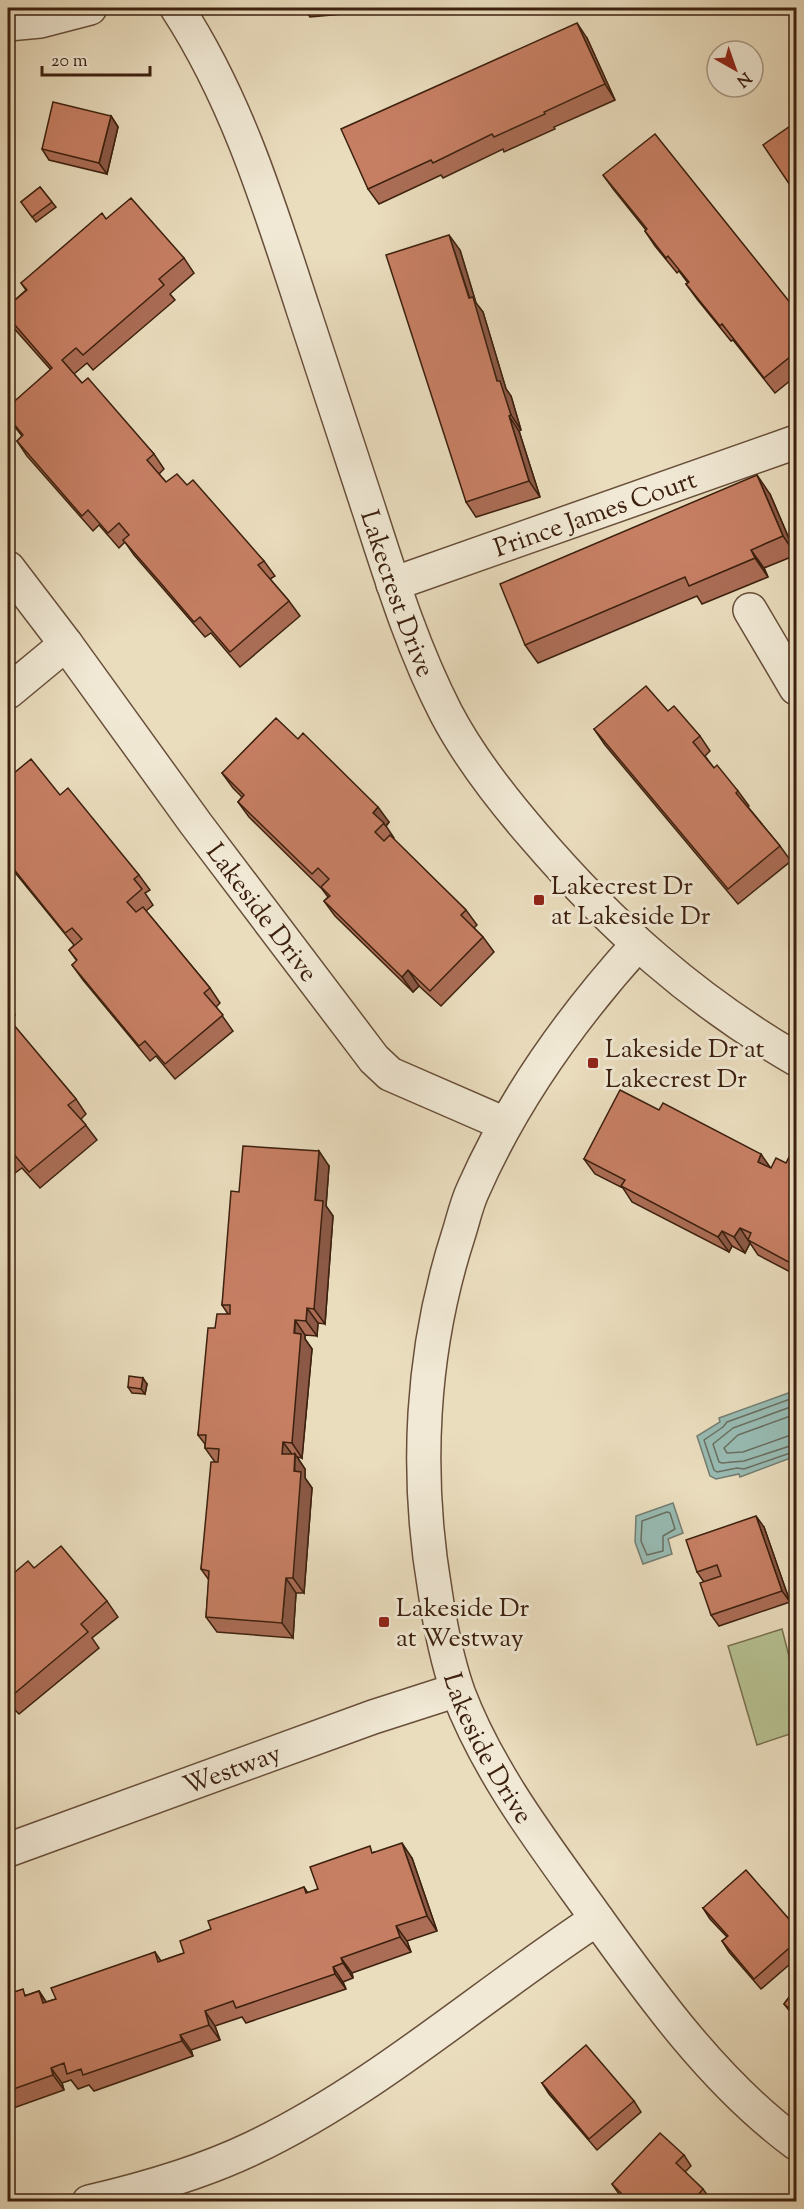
<svg xmlns="http://www.w3.org/2000/svg" width="804" height="2209" font-family="'Sorts Mill Goudy',serif">
	<style>
		.green { fill: #b6c192; stroke: #797050; stroke-width: 1.5 }
		.water { fill: #98bbb3; stroke: #737d71; stroke-width: 1.5 }
		.lines { fill: none; stroke-linecap: round; stroke-linejoin: round }
		.shore { stroke: #6a6e60; stroke-width: 1.5 }
		.minor-casing { stroke: #684f3a; stroke-width: 36 }
		.minor { stroke: #f1e9d5; stroke-width: 33 }
		.wall { fill: #ab6d56; stroke: #3c200e; stroke-width: 1.5 }
		.shaded-wall { fill: #8b5946; stroke: #3c200e; stroke-width: 1.5 }
		.building { fill: #c77f64; stroke: #3c200e; stroke-width: 1.5 }
		.poi-dot { fill: #8f2418; stroke: #f1e9d5; stroke-width: 2 }
		.labels { text-anchor: middle; stroke-width: 6; stroke-linejoin: round; paint-order: stroke }
		.street-label { font-size: 26px; fill: #3c200e; stroke: #f1e9d5 }
		.poi-label { font-size: 26px; fill: #3c200e; stroke: #f1e9d5; text-anchor: start }
	</style>
	<rect width="100%" height="100%" fill="#eaddbe"/>
	<filter id="stains"><feTurbulence type="fractalNoise" baseFrequency=".00333" numOctaves="4"/><feColorMatrix values="0 0 0 0 .2 0 0 0 0 .09 0 0 0 0 .02 0 0 0 .5 -.17"/></filter>
	<radialGradient id="worn" r=".72"><stop offset=".6" stop-color="#630" stop-opacity="0"/><stop offset="1" stop-color="#630" stop-opacity=".3"/></radialGradient>
	<path class="green" d="M782,1629L796,1683V1732L757,1745L728,1646Z"/>
	<g class="water">
		<path d="M794,1391L796,1395V1456L740,1477L739,1474L716,1479L710,1476L697,1436L720,1422L719,1418Z"/>
		<path d="M673,1503L683,1533L668,1539L672,1554L643,1564L635,1542L636,1516Z"/>
	</g>
	<g class="lines">
		<g class="shore">
			<path d="M796,1397L727,1422L723,1427L704,1440L714,1470L717,1472L737,1468L744,1469L796,1451"/>
			<path d="M796,1405L733,1428L713,1444L719,1462L722,1463L744,1461L796,1444"/>
			<path d="M796,1414L738,1435L724,1448L727,1453L743,1452L788,1436L796,1435"/>
			<path d="M667,1512L670,1513L675,1529L663,1536V1551L647,1555L641,1541L642,1521Z"/>
		</g>
		<g class="minor-casing">
			<g id="minor">
				<path id="s1" d="M177,8C237,100 269,205 303,309C325,377 348,445 370,513C392,581 413,649 446,713C469,757 501,798 534,836C611,926 694,1000 796,1059"/>
				<path d="M8,24L40,21L90,8"/>
				<path id="s2" d="M8,568L66,644L196,824L374,1059L390,1074L505,1124"/>
				<path id="s3" d="M393,584L796,442"/>
				<path d="M750,610L796,688"/>
				<path d="M8,692L66,644"/>
				<path id="s4" d="M638,944C571,1018 513,1099 473,1190C466,1205 463,1221 458,1236C421,1351 415,1473 435,1591C440,1625 447,1660 458,1692C489,1774 545,1846 595,1916C653,1997 715,2083 796,2143"/>
				<path id="s5" d="M8,1850L373,1717L457,1690"/>
				<path d="M89,2202C145,2189 201,2173 253,2148C375,2090 484,1993 597,1919"/>
			</g>
		</g>
		<use href="#minor" class="minor"/>
	</g>
	<g class="wall">
		<path d="M304,8H364L365,12L310,17Z"/>
		<path d="M587,38L615,100L554,127L555,129L504,152L503,149L443,178L441,175L379,204L368,189Z"/>
		<path d="M111,116L118,127L107,174L49,160L42,149Z"/>
		<path d="M603,175L796,310V376L775,393L733,340L731,341L697,299L686,284L688,283L679,271L677,273L655,246L645,231L646,230L614,190Z"/>
		<path d="M40,187L56,207L36,222L21,202Z"/>
		<path d="M106,219L184,258L194,273L170,294L175,300L93,370L87,363L74,374L82,383L154,454L164,469L159,474L166,482L187,485L264,561L275,576L270,579L289,601L300,616L240,667L211,633L205,637L134,555L125,542L119,548L99,525L93,531L27,456L17,441L22,436L8,418V407L51,370L12,326L8,319V306L26,290L21,283Z"/>
		<path d="M460,250L476,303L483,312L506,389L511,396L521,430L519,431L540,497L476,517L466,502Z"/>
		<path d="M770,494L796,555L764,568L768,577L702,604L697,596L538,663L525,645Z"/>
		<path d="M668,711L700,736L710,751L705,756L714,768L738,791L749,806L748,807L780,846L791,861L738,904L605,745L594,729Z"/>
		<path d="M298,739L389,822L386,826L394,838L393,839L466,910L477,925L474,928L483,937L494,952L441,1006L419,986L413,992L335,916L324,901L328,897L322,889L249,817L238,802L242,797L233,788L222,773Z"/>
		<path d="M8,778L60,795L139,875L150,890L145,893L153,905L146,911L210,988L220,1003L216,1007L233,1031L175,1079L156,1056L150,1061L83,980L72,965L77,961L69,950L74,945L8,864Z"/>
		<path d="M8,992L13,999L8,1004Z"/>
		<path d="M8,1004L15,1015L9,1020L76,1099L86,1114L81,1119L97,1140L40,1188L22,1168L15,1173L8,1163Z"/>
		<path d="M584,1159L771,1168L796,1161V1275L758,1255L750,1243L745,1253L732,1246L729,1252L632,1202L623,1188L595,1174Z"/>
		<path d="M329,1166L326,1206L333,1216L325,1324L318,1323L317,1336L305,1335V1339L312,1349L302,1458L297,1457L305,1469V1478L312,1488L304,1593H296L293,1638L217,1632L206,1617L209,1580L201,1569L215,1462L205,1448V1444L198,1435L215,1328L228,1314L222,1305L239,1192Z"/>
		<path d="M147,1384L145,1394L132,1393L128,1387Z"/>
		<path d="M764,1527L790,1602L719,1626L711,1615L704,1582L697,1572Z"/>
		<path d="M34,1568L107,1601L118,1617L92,1638L99,1648L19,1714L13,1708L8,1712V1578Z"/>
		<path d="M374,1852L412,1858L437,1931L407,1941L411,1952L352,1973L353,1978L343,1982L346,1989L246,2023L242,2017L215,2026L220,2040L191,2050L193,2056L94,2091L89,2085L78,2089L71,2080L62,2083L64,2090L8,2110V1994L27,1995L39,1991L46,2002L56,1999L155,1952L161,1961L184,1953L211,1929L304,1887L308,1893L318,1889Z"/>
		<path d="M703,1908L796,1927V1959L761,1989L729,1952L722,1941L727,1937L710,1919Z"/>
		<path d="M796,1988V2018L792,2014L784,2004Z"/>
		<path d="M542,2083L634,2101L641,2112L597,2150L549,2094Z"/>
		<path d="M684,2155L691,2166L685,2172L703,2189L711,2200L710,2202H627L619,2194L612,2184Z"/>
	</g>
	<g class="shaded-wall">
		<path d="M577,23L587,38L615,100L605,84Z"/>
		<path d="M111,116L118,127L107,174L99,163Z"/>
		<path d="M449,235L460,250L476,303L483,312L506,389L511,396L521,430L511,415L497,381Z"/>
		<path d="M509,416L519,431L540,497L529,481Z"/>
		<path d="M757,475L770,494L796,555L783,536Z"/>
		<path d="M751,550L764,568L768,577L755,558Z"/>
		<path d="M378,807L389,822L386,826L373,813Z"/>
		<path d="M408,970L419,986L413,992L402,977Z"/>
		<path d="M319,1151L329,1166L326,1206L333,1216L325,1324L314,1309L315,1200Z"/>
		<path d="M761,1154L772,1170L758,1162Z"/>
		<path d="M740,1228L750,1243L745,1253L734,1237Z"/>
		<path d="M722,1231L732,1246L729,1252L718,1237Z"/>
		<path d="M307,1308L318,1323L317,1336L306,1321Z"/>
		<path d="M295,1320L305,1335V1339L312,1349L302,1458L292,1443Z"/>
		<path d="M143,1378L147,1384L145,1394L141,1389Z"/>
		<path d="M283,1442L294,1457L282,1454Z"/>
		<path d="M295,1454L305,1469V1478L312,1488L304,1593L293,1578Z"/>
		<path d="M756,1516L764,1527L790,1602L782,1591Z"/>
		<path d="M286,1578L296,1593L293,1638L282,1623Z"/>
		<path d="M402,1843L412,1858L437,1931L427,1916Z"/>
		<path d="M396,1926L407,1941L411,1952L400,1937Z"/>
		<path d="M341,1958L352,1973L353,1978L343,1963Z"/>
		<path d="M333,1967L343,1982L346,1989L335,1974Z"/>
		<path d="M39,1991L49,2006L43,2003Z"/>
		<path d="M205,2011L215,2026L220,2040L209,2025Z"/>
		<path d="M180,2035L191,2050L193,2056L182,2041Z"/>
		<path d="M51,2068L62,2083L64,2090L53,2075Z"/>
	</g>
	<g class="building">
		<path d="M577,23L605,84L544,112L545,114L494,137L492,134L433,163L431,160L368,189L341,129Z"/>
		<path d="M53,102L111,116L99,163L42,149Z"/>
		<path d="M796,122V190L794,186L792,188L763,145Z"/>
		<path d="M655,134L796,310V352L764,378L722,324L720,326L686,284L689,282L668,256L666,258L645,231L647,229L603,175Z"/>
		<path d="M40,187L52,202L32,217L21,202Z"/>
		<path d="M131,198L184,258L159,279L164,285L83,355L76,348L62,360L82,383L88,378L154,454L147,460L166,482L177,474L187,485L193,480L264,561L258,565L289,601L230,652L200,617L194,622L159,581L123,540L129,535L119,523L108,533L88,510L82,516L17,441L23,435L8,417V407L52,368L8,317V306L27,290L21,283L102,213L106,219Z"/>
		<path d="M449,235L469,298L473,297L497,381H500L511,415L509,416L529,481L466,502L386,255Z"/>
		<path d="M757,475L783,536L751,550L755,558L689,586L685,577L525,645L500,584Z"/>
		<path d="M646,686L668,711L674,706L700,736L693,742L714,768L717,765L738,791L736,793L780,846L728,889L594,729Z"/>
		<path d="M276,718L298,739L303,733L378,807L373,813L384,823L375,832L384,841L390,835L466,910L461,915L483,937L430,991L408,970L402,977L324,901L330,896L321,887L329,879L318,868L312,874L238,802L244,795L222,773Z"/>
		<path d="M31,759L60,795L68,788L139,875L134,879L142,889L127,902L136,912L143,907L210,988L204,993L223,1015L165,1064L145,1041L139,1046L72,965L77,960L69,950L82,939L72,928L65,933L8,862V778Z"/>
		<path d="M8,1018L76,1099L68,1105L86,1125L29,1172L12,1152L8,1156Z"/>
		<path d="M620,1090L659,1110L663,1103L761,1154L758,1162L771,1168L776,1158L786,1163L789,1157L796,1161V1266L748,1240L751,1233L740,1228L734,1237L722,1231L718,1237L621,1186L625,1180L584,1159Z"/>
		<path d="M243,1146L319,1151L315,1200L323,1201L314,1309L307,1308L306,1321L295,1320L294,1333L301,1334L292,1443L283,1442L282,1454H295L294,1471L301,1472L293,1578H286L282,1623L206,1617L209,1571L201,1569L211,1462H218L219,1449L205,1448L206,1435H198L208,1328H215L217,1314H230V1305H222L231,1191L239,1192Z"/>
		<path d="M129,1376L143,1378L141,1389L128,1387Z"/>
		<path d="M756,1516L782,1591L711,1615L700,1583L721,1576L717,1565L697,1572L686,1540Z"/>
		<path d="M61,1546L107,1601L81,1624L88,1632L8,1699V1578L28,1561L34,1568Z"/>
		<path d="M402,1843L427,1916L396,1926L400,1937L341,1958L343,1963L333,1967L335,1974L236,2008L233,2001L205,2011L209,2025L180,2035L182,2041L83,2075L81,2069L67,2074L64,2063L51,2068L53,2075L8,2091V1994L23,1989L25,1996L39,1991L43,2003L56,1999L51,1988L155,1952L158,1962L184,1953L180,1941L211,1929L208,1921L304,1887L306,1893L318,1889L310,1867L370,1846L372,1853Z"/>
		<path d="M746,1870L796,1927V1942L754,1979L722,1941L728,1936L703,1908Z"/>
		<path d="M796,1988V2014L784,2004Z"/>
		<path d="M586,2045L634,2101L589,2139L542,2083Z"/>
		<path d="M660,2133L684,2155L676,2163L703,2189L692,2202H630L612,2184Z"/>
	</g>
	<g class="poi-dot">
		<rect x="533" y="894" width="12" height="12" rx="3"/>
		<rect x="587" y="1057" width="12" height="12" rx="3"/>
		<rect x="378" y="1616" width="12" height="12" rx="3"/>
	</g>
	<g class="labels">
		<g class="street-label">
			<text dy="9" stroke="none"><textPath href="#s3" startOffset="214">Prince James Court</textPath></text>
			<text dy="9" stroke="none"><textPath href="#s1" startOffset="627">Lakecrest Drive</textPath></text>
			<text dy="9" stroke="none"><textPath href="#s2" startOffset="428">Lakeside Drive</textPath></text>
			<text dy="9" stroke="none"><textPath href="#s4" startOffset="872">Lakeside Drive</textPath></text>
			<text dy="9" stroke="none"><textPath href="#s5" startOffset="238">Westway</textPath></text>
		</g>
		<g class="poi-label">
			<text x="551" y="894">Lakecrest Dr<tspan x="551" dy="30">at Lakeside Dr</tspan></text>
			<text x="605" y="1057">Lakeside Dr at<tspan x="605" dy="30">Lakecrest Dr</tspan></text>
			<text x="396" y="1616">Lakeside Dr<tspan x="396" dy="30">at Westway</tspan></text>
		</g>
	</g>
	<rect width="804" height="2209" fill="none" stroke="#eaddbe" stroke-width="30"/>
	<rect x="9" y="9" width="786" height="2191" fill="none" stroke="#3c200e" stroke-width="3"/>
	<rect x="15" y="15" width="774" height="2179" fill="none" stroke="#3c200e" stroke-width="1.5"/>
	<g transform="translate(735 69) rotate(140)"><circle r="28" fill="#f1e9d5" stroke="#a99985" stroke-width="1.5"/>
	<path d="M0-4.5L10 22L0 15L-10 22Z" fill="#8f2418"/>
	<text y="-9" font-size="16" font-weight="bold" text-anchor="middle" fill="#3c200e">N</text>
	</g>
	<path d="M42 66v9h108v-9" fill="none" stroke="#3c200e" stroke-width="3"/>
	<text x="51" y="66" font-size="18" fill="#3c200e" stroke="#f1e9d5" stroke-width="4.5" paint-order="stroke">20 m</text>
	<rect width="100%" height="100%" filter="url(#stains)"/>
	<rect width="100%" height="100%" fill="url(#worn)"/>
</svg>
